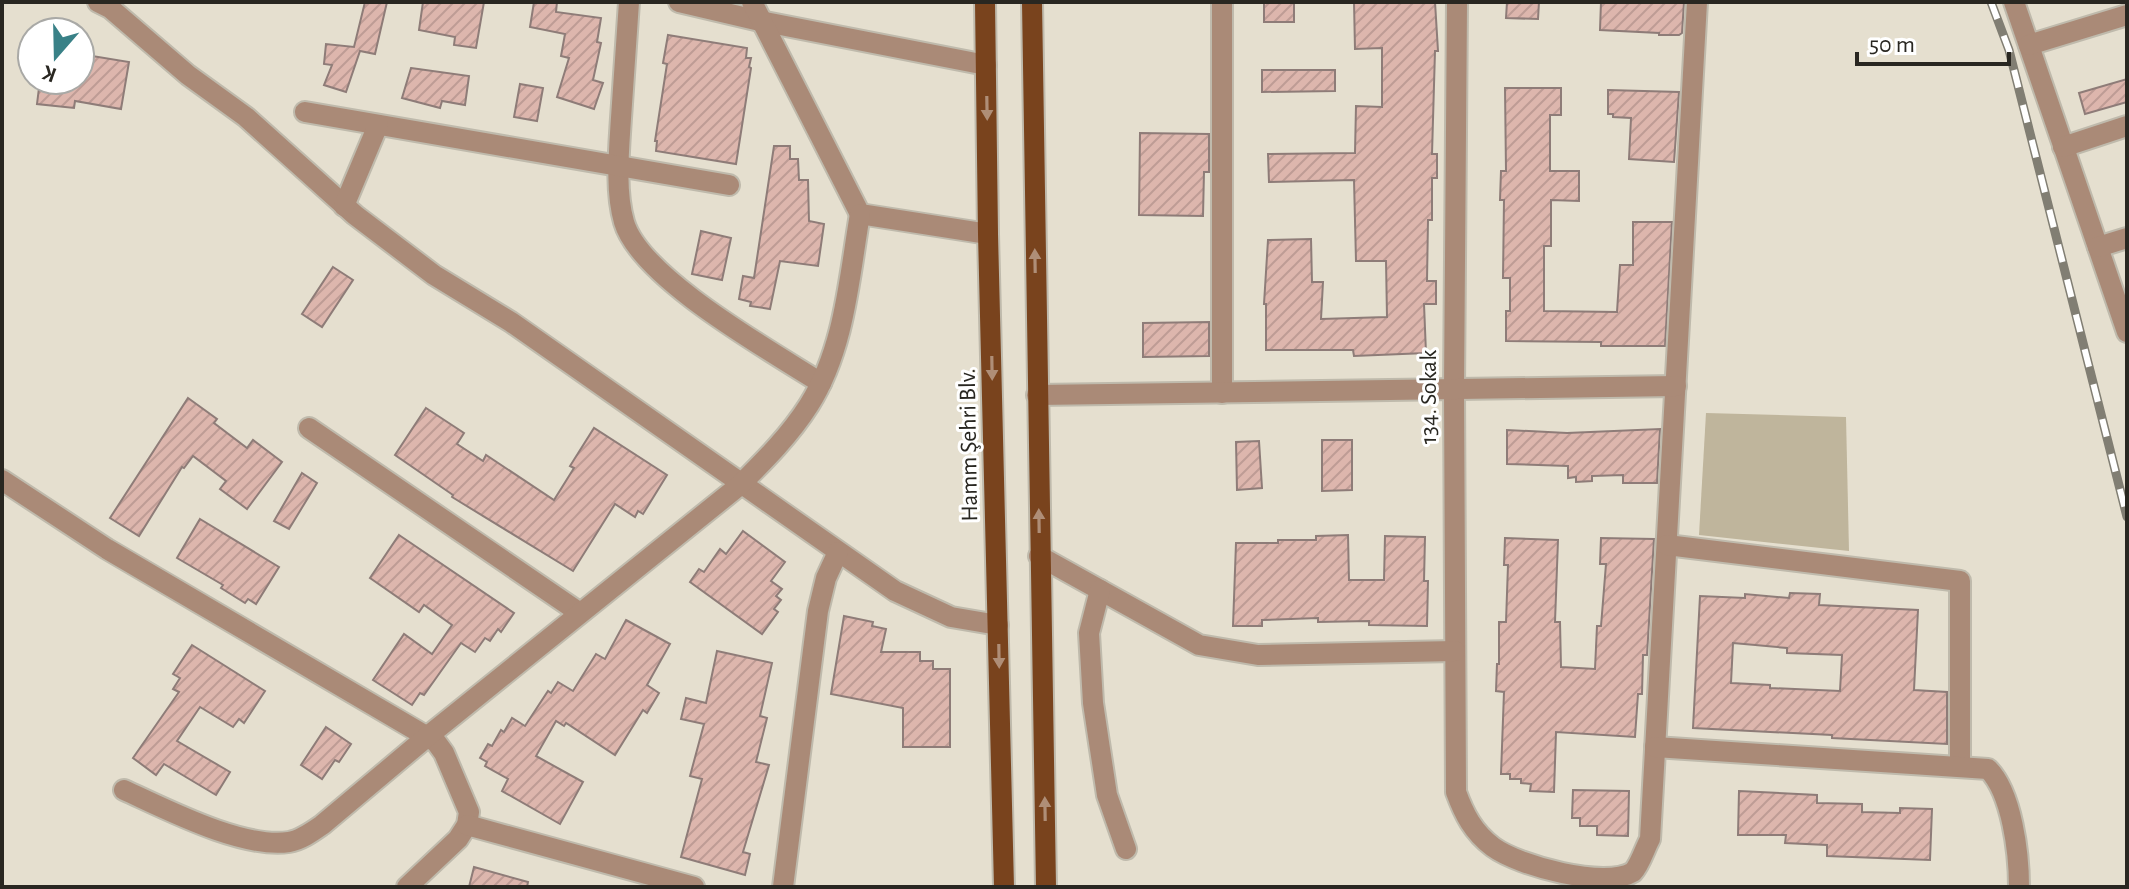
<svg xmlns="http://www.w3.org/2000/svg" width="2129" height="889" font-family="'Alegreya Sans',sans-serif">
	<style>
		.park { fill: #bfb59c }
		.building { fill: url(#building-hatch); stroke: #8e7c78; stroke-width: 2; fill-rule: evenodd }
		.lines { fill: none; stroke-linecap: round; stroke-linejoin: round }
		.minor-casing { stroke: #bfbaac; stroke-width: 24 }
		.major-casing { stroke: #bfbaac; stroke-width: 24 }
		.minor { stroke: #aa8a77; stroke-width: 20 }
		.major { stroke: #79431d; stroke-width: 20 }
		.rail-casing { stroke: #817e73; stroke-width: 9 }
		.rail { stroke: #fff; stroke-width: 6; stroke-dasharray: 18; stroke-linecap: butt }
		.oneway { fill: #af8e77 }
		.labels { text-anchor: middle; stroke-width: 6; stroke-linejoin: round; paint-order: stroke }
		.street-label { font-size: 24px; fill: #292721; stroke: #fff }
	</style>
	<defs>
		<pattern id="building-hatch" width="6" height="6" patternUnits="userSpaceOnUse" patternTransform="scale(2)"><rect width="6" height="6" fill="#ddb6ad"/><path d="M-1 1l2-2M0 6l6-6M5 7l2-2" fill="none" stroke="#be9c95"/></pattern>
	</defs>
	<rect width="100%" height="100%" fill="#e5dfcf"/>
	<path class="park" d="M1706,413L1846,417L1849,551L1699,535Z"/>
	<g class="building">
		<path d="M365,2H387L375,54L360,51L346,92L324,85L332,65L324,64L326,44L354,47Z"/>
		<path d="M423,2H484L476,48L454,45L455,37L419,30Z"/>
		<path d="M534,2H557L556,12L601,18L597,42L601,43L593,80L603,83L594,109L557,97L569,58L561,56L565,34L530,27Z"/>
		<rect x="1264" y="2" width="30" height="20"/>
		<path d="M1354,2H1435L1438,51H1435L1432,154H1437V178H1432V220H1428L1427,281H1436V304H1424L1426,353L1354,356L1353,350H1266V304H1264L1268,240L1311,239L1312,282H1323L1321,319L1387,317L1386,261H1356L1354,180L1269,182L1268,154L1355,153L1356,106L1382,107V48L1355,49Z"/>
		<path d="M1507,2H1539L1538,19L1506,18Z"/>
		<path d="M1601,2H1684L1682,33L1679,35H1659V33L1600,30Z"/>
		<path d="M668,35L747,48L746,58H751L749,67L751,68L736,164L656,151L657,141H655L667,64L663,63Z"/>
		<path d="M80,54L129,62L121,109L75,101L74,108L37,104L40,80H80Z"/>
		<path d="M411,68L469,76L465,105L442,101L440,108L402,98Z"/>
		<path d="M1262,70H1335V91L1262,92Z"/>
		<path d="M2127,79V102L2085,114L2079,93Z"/>
		<path d="M520,84L543,88L537,121L514,117Z"/>
		<path d="M1505,88H1561V115H1550V171H1579V201L1551,200V246H1544V311L1617,312L1620,265H1633V222H1672L1665,346H1601V342L1506,341V311H1510V278H1503L1504,200H1500L1501,171H1506Z"/>
		<path d="M1608,90L1679,92L1674,162L1629,159L1631,118L1613,117V114H1608Z"/>
		<path d="M1140,133L1209,134V172H1204L1203,216L1139,215Z"/>
		<path d="M774,146H790V159H798L799,180H808L809,221L824,224L818,266L780,261L770,309L750,306L751,302L739,299L743,276L754,278Z"/>
		<path d="M701,231L731,238L722,280L692,274Z"/>
		<path d="M333,267L353,280L322,327L302,314Z"/>
		<path d="M1209,322V356L1143,357V323Z"/>
		<path d="M188,398L217,419L214,423L247,448L253,440L282,462L247,509L220,489L226,481L193,456L184,468L182,467L139,536L110,518Z"/>
		<path d="M426,408L464,433L457,444L483,461L486,455L554,500L574,468L570,466L594,428L667,475L643,514L638,511L635,517L615,504L573,571L452,497L453,495L395,455Z"/>
		<path d="M1660,429L1657,483H1623V475L1592,476V481L1576,482V477L1568,478V466L1507,464V430L1567,433Z"/>
		<path d="M1322,440H1352V490L1322,491Z"/>
		<path d="M1259,441L1262,488L1237,490L1236,442Z"/>
		<path d="M302,473L317,483L289,529L274,521Z"/>
		<path d="M200,519L279,567L256,604L248,599L245,603L221,588L223,585L177,558Z"/>
		<path d="M743,531L785,562L771,581L782,589L776,596L781,600L774,609L778,612L762,634L690,582L699,569L704,572L720,549L726,554Z"/>
		<path d="M399,535L514,613L501,632L498,629L490,641L485,638L475,652L461,643L424,695L420,693L412,705L373,680L404,634L432,654L452,625L424,605L419,612L370,578Z"/>
		<path d="M1348,535L1349,580H1384L1385,536L1425,537L1424,581H1428L1427,626L1369,625V621L1318,622V618L1262,620V626H1233L1236,543H1278V540H1316V536Z"/>
		<path d="M1505,538L1558,540L1555,622H1560L1561,667L1595,669L1597,626H1601L1606,564H1600L1601,538L1654,539L1647,655H1643L1642,694H1638L1635,737L1556,732L1554,792L1530,791L1531,784L1521,783V779H1510V774H1501L1504,692L1496,691L1497,664H1499V622H1506L1508,565H1504Z"/>
		<path d="M1790,593L1820,594L1819,605L1918,610L1914,690L1947,692V744L1832,738V735L1693,728L1700,596L1745,598V594L1789,598ZM1733,643L1787,648V653L1842,655L1840,691L1770,688V685L1731,683Z"/>
		<path d="M844,616L873,622L872,626L886,629L881,652H920V661H933V669H950V747H903V708L831,694Z"/>
		<path d="M626,620L670,644L647,685L659,693L647,713L643,710L615,755L566,723L564,726L556,721L536,756L583,782L560,824L502,791L508,779L485,766L487,762L480,758L488,744L492,746L501,730L504,732L512,718L525,726L548,691L551,693L558,682L573,691L596,654L605,659Z"/>
		<path d="M192,645L265,691L244,723L239,719L233,727L200,707L177,741L230,772L216,795L164,764L156,775L133,758L179,692L173,689L180,678L173,674Z"/>
		<path d="M717,651L772,663L760,716L767,718L756,762L769,765L743,852L750,854L745,875L681,857L702,779L690,776L704,724L681,719L686,698L706,703Z"/>
		<path d="M326,727L351,744L339,762L335,760L322,779L301,765Z"/>
		<path d="M1573,790L1629,791L1628,836L1597,835V826H1580V818H1572Z"/>
		<path d="M1739,791L1817,795V803L1862,804V812L1900,813V808L1932,809L1930,860L1827,856V845L1785,843L1786,835H1738Z"/>
		<path d="M474,867L528,882L527,887H469Z"/>
	</g>
	<g class="lines">
		<g class="minor-casing">
			<g id="minor">
				<path d="M98,2L110,8L188,75L246,117L355,215L434,275L511,322L895,591L951,617L998,625"/>
				<path d="M629,2C626,41 624,79 621,118C619,150 615,191 624,222C640,278 771,351 821,383"/>
				<path d="M679,2L760,21L986,65"/>
				<path d="M752,2L860,214L988,234"/>
				<path d="M1457,2L1454,389L1456,792C1464,814 1473,832 1493,847C1519,866 1605,889 1633,872C1640,865 1645,848 1650,839L1697,2"/>
				<path d="M2014,2L2127,332"/>
				<path d="M2029,45L2127,15"/>
				<path d="M305,112L729,185"/>
				<path d="M2063,147L2127,126"/>
				<path d="M344,206L378,125"/>
				<path d="M2098,247L2127,238"/>
				<path d="M1222,393V2"/>
				<path d="M1037,395L1676,386"/>
				<path d="M309,428L580,613"/>
				<path d="M2,480L107,549L436,742L444,753L469,812L467,825L458,839L407,887"/>
				<path d="M1667,545L1960,581V766"/>
				<path d="M1039,556L1199,645L1258,655L1455,651"/>
				<path d="M1100,590L1089,633L1093,703L1107,795L1126,849"/>
				<path d="M1655,747L1988,769C2012,793 2019,853 2019,887"/>
				<path d="M124,790C166,809 242,849 289,842C301,840 312,832 322,825L428,736L740,485C765,460 790,435 809,405C845,348 849,278 860,214"/>
				<path d="M467,825L694,887"/>
				<path d="M783,887L818,611L826,578L838,552"/>
			</g>
		</g>
		<g class="major-casing">
			<g id="major">
				<path d="M985,2L988,234L1004,887"/>
				<path d="M1032,2L1046,887"/>
			</g>
		</g>
		<use href="#minor" class="minor"/>
		<use href="#major" class="major"/>
		<g class="rail-casing">
			<path id="rail" d="M1991,2L2009,50L2127,517"/>
		</g>
		<use href="#rail" class="rail"/>
	</g>
	<defs><path id="oneway-solid" d="M-6-.8H1V-3.2L6.5 0L1 3.2V.8H-6Z" transform="scale(2)"/></defs>
	<g class="oneway">
		<use href="#oneway-solid" transform="translate(987 108) rotate(89)"/>
		<use href="#oneway-solid" transform="translate(1035 261) rotate(-91)"/>
		<use href="#oneway-solid" transform="translate(992 368) rotate(89)"/>
		<use href="#oneway-solid" transform="translate(1039 521) rotate(-91)"/>
		<use href="#oneway-solid" transform="translate(999 656) rotate(89)"/>
		<use href="#oneway-solid" transform="translate(1045 809) rotate(-91)"/>
	</g>
	<g class="labels">
		<g class="street-label">
			<text transform="translate(1428 397) rotate(-90)" y="8">134. Sokak</text>
			<text transform="translate(968 445) rotate(-91)" y="8">Hamm Şehri Blv.</text>
		</g>
	</g>
	<rect width="2129" height="889" fill="none" stroke="#292721" stroke-width="8"/>
	<g transform="translate(56 56) rotate(200)"><circle r="38" fill="#ffffff" stroke="#a9a9a6" stroke-width="2"/>
	<path d="M0-6L14 30L0 20L-14 30Z" fill="#398187"/>
	<text y="-12" font-size="22" font-weight="bold" text-anchor="middle" fill="#292721">K</text>
	</g>
	<path d="M1857 52v12h152v-12" fill="none" stroke="#292721" stroke-width="4"/>
	<text x="1869" y="52" font-size="24" fill="#292721" stroke="#ffffff" stroke-width="6" paint-order="stroke">50 m</text>
</svg>
